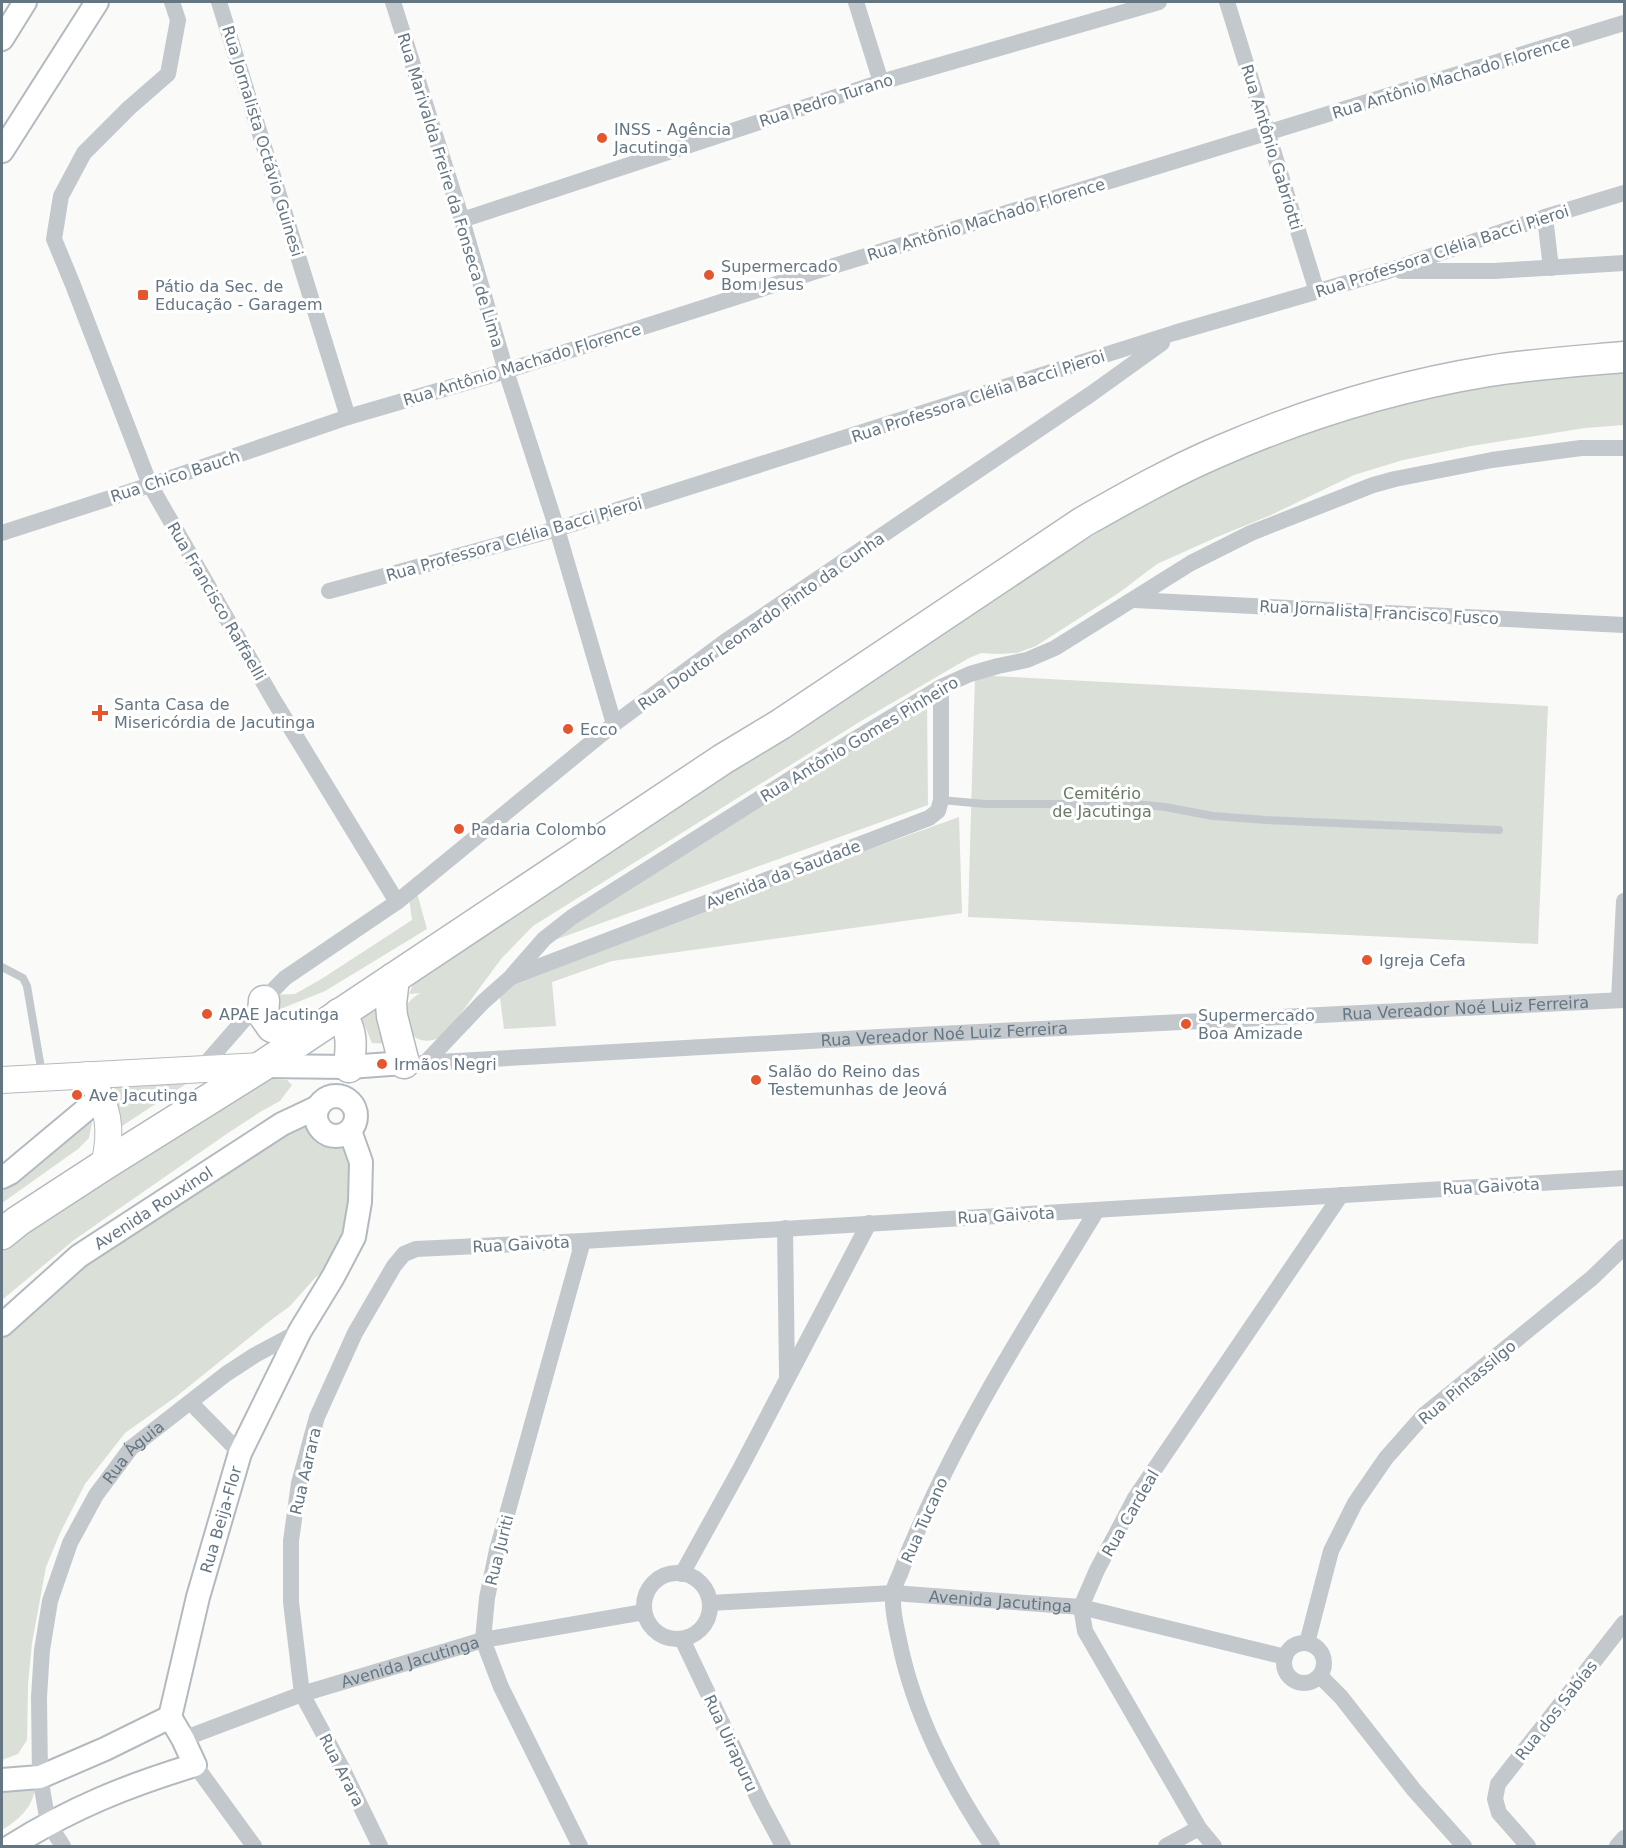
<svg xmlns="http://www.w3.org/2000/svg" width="1626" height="1848" font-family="'DejaVu Sans',sans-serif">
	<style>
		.green { fill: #dadfd7 }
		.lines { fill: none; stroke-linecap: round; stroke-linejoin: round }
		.secondary-casing { stroke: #b3babf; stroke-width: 26 }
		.primary-casing { stroke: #b5babe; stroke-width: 28 }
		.highway-casing { stroke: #b4b9bd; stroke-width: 33 }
		.lane { stroke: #c3c8cc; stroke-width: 8 }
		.street { stroke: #c3c8cc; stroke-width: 16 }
		.secondary { stroke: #fff; stroke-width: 22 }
		.primary { stroke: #fff; stroke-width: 26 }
		.highway { stroke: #fff; stroke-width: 30 }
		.poi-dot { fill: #e4572e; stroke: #fff; stroke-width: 2 }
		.labels { text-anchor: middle; stroke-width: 6; stroke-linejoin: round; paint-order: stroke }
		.street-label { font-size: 16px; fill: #657683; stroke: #fff }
		.poi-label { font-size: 16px; fill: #657683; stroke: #fff; text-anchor: start }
		.park-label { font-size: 16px; fill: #687a64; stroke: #fff }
	</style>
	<rect width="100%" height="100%" fill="#fafaf8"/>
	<g class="green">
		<path d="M1624,372V425L1585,428L1471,446L1403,460L1354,475L1271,515L1217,537L1157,564L1120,592L1036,646L1017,653L997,654L981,653L969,658L861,721L533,926L501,959L448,1031C415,1062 384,1010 421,993L409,994L415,979L640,830L791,734L1015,584L1155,497L1317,424L1468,388L1533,379Z"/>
		<path d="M975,675L1548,706L1538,944L968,917Z"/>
		<path d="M927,699L928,805L538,946Z"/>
		<path d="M959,817L962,913L612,961L552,982L556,1026L504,1029L498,983Z"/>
		<path d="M415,886L427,929L325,991L278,1010L269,995L295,994L323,978L412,920L408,891Z"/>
		<path d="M376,994L393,1044L372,1043L358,1009Z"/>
		<path d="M272,1079L287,1080L292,1085L280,1101L260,1112L228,1133L74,1240L2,1300V1245L244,1092Z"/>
		<path d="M192,1080L113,1132V1091L118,1083Z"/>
		<path d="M93,1117L89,1138L78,1149L2,1203V1184L61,1133L75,1136L84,1122Z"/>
		<path d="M313,1121L340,1135L355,1174L342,1238L327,1269L315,1278L290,1306L271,1320L177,1396L125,1433L85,1484L60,1533L46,1567L32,1643L28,1684L27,1740L18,1754L2,1760V1330L74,1269L244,1151Z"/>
		<path d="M2,1777L35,1789C32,1808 18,1820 2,1830Z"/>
	</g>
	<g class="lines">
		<g class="secondary-casing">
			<g id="secondary">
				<path d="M2,39L25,2"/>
				<path d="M2,151L97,2"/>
				<path d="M262,1066L349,1067L404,1063"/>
				<circle cx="336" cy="1116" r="20"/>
				<path d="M2,1177L10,1173L101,1097"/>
				<path id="s5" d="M2,1325L79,1256L282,1124L318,1107"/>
				<path id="s6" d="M170,1717L198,1597L240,1453L300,1331L333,1277L354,1237L360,1202L361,1162L350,1131"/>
				<path d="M2,1780L40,1777L105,1749L170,1717L183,1739L195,1765C126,1786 72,1808 11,1846"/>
			</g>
		</g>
		<g class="primary-casing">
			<g id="primary">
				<path d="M87,1075C109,1104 113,1130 104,1165"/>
				<path d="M2,1080L262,1066"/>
			</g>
		</g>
		<g class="highway-casing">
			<g id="highway">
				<path d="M394,978L391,1004L392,1016L404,1063"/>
				<path d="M264,1001L263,1014L272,1027L288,1033L308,1034"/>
				<path d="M339,1014C354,1029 351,1048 349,1067"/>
				<path d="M2,1234L18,1221L104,1165L262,1066L723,759L781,724L1083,522C1127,497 1173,471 1220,451C1305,414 1397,386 1489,371C1534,364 1579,361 1624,357"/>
			</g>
		</g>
		<g class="lane">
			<path d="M941,800L985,804H1135L1165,807L1213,816L1266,820L1499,830"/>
			<path d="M2,967L23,978L27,986L42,1074"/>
		</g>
		<g class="street">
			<path d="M172,2L178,20L168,74L129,108L84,153L61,196L54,239L73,285L150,485L273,699L397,902"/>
			<path d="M219,2L348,417"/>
			<path d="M393,2L462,220L506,371L557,529L614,724"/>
			<path d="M856,2L881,82"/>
			<path d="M1227,2L1317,292"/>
			<path d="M1545,217L1551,268"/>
			<path d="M462,220L881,82L1159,2"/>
			<path d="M1401,271H1494L1624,263"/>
			<path d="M2,533L150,485L348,417L506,371L814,272L1624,23"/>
			<path d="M329,591L557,529L1174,333L1388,271L1545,217L1624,193"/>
			<path d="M1134,600L1624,625"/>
			<path d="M514,976L929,818L938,811L941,800V687"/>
			<path d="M1619,1000L1624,901"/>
			<path d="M426,1062L483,1002L510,978L544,939L572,917L814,764L941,687L970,674L998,666L1027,660L1055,648L1191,563L1251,533L1373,485L1395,479L1492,460L1581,448H1624"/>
			<path id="s1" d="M421,1063L879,1037L1624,1000"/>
			<path d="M201,1069L242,1022L285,978L397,902L614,724L726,641L1091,394L1162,343"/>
			<path d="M785,1228L787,1376"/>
			<path d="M191,1403L240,1453"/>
			<circle cx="677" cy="1606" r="33"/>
			<path d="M682,1574L740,1469L869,1223"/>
			<path id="s2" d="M710,1603L893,1593L1081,1607L1285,1657"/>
			<path d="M682,1639L760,1803L783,1846"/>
			<path d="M1307,1643L1331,1551L1355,1503L1386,1458L1424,1415L1592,1278L1624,1247"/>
			<circle cx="1304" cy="1663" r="20"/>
			<path d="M1320,1676L1341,1697L1414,1790L1464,1846"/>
			<path id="s3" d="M183,1739L302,1694L483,1640L644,1612"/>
			<path d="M195,1765L254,1846"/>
			<path id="s4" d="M63,1846L48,1823L40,1777L39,1697L42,1650L50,1601L70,1543L96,1495L131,1448L226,1374L255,1355L300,1331"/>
			<path d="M380,1846L342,1768L302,1694L291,1602V1541L299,1483L317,1417L355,1333L394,1266L404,1254L416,1249L583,1241L1624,1178"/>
			<path d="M580,1846L501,1687L483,1640L487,1598L497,1550L583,1241"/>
			<path d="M992,1846C950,1783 914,1715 899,1640C896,1626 892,1611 893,1595C893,1588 897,1581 900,1574C906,1557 913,1540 921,1523C969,1414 1035,1312 1097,1210"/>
			<path d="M1166,1846L1199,1828"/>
			<path d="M1214,1846L1199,1828L1085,1631L1081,1607L1097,1570L1135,1498L1341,1195"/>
			<path d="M1528,1846L1499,1813L1495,1799L1498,1784L1624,1623"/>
			<path d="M1617,1846L1624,1838"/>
		</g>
		<use href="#secondary" class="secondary"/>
		<use href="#primary" class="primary"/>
		<use href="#highway" class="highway"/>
	</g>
	<g class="poi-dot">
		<circle cx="602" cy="138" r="6"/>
		<circle cx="709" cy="275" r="6"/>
		<rect x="137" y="289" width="12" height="12" rx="3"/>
		<path d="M97 704h6v6h6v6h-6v6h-6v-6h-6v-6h6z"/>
		<circle cx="568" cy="729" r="6"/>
		<circle cx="459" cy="829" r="6"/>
		<circle cx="1367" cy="960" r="6"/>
		<circle cx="207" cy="1014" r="6"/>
		<circle cx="1186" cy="1024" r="6"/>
		<circle cx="382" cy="1064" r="6"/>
		<circle cx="756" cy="1080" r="6"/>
		<circle cx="77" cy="1095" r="6"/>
	</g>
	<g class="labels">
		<g class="street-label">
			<text transform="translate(1451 77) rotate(-17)" y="6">Rua Antônio Machado Florence</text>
			<text transform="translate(826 100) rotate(-18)" y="6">Rua Pedro Turano</text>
			<text transform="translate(263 141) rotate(73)" y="6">Rua Jornalista Octávio Guinesi</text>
			<text transform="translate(1272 147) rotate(73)" y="6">Rua Antônio Gabriotti</text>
			<text transform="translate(451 190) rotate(73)" y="6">Rua Marivalda Freire da Fonseca de Lima</text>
			<text transform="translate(986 219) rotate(-17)" y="6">Rua Antônio Machado Florence</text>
			<text transform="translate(1442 251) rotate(-18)" y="6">Rua Professora Clélia Bacci Pieroi</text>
			<text transform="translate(522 364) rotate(-17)" y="6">Rua Antônio Machado Florence</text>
			<text transform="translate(978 396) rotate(-18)" y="6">Rua Professora Clélia Bacci Pieroi</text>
			<text transform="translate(175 476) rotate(-18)" y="6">Rua Chico Bauch</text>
			<text transform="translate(514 539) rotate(-16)" y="6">Rua Professora Clélia Bacci Pieroi</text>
			<text transform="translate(217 601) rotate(60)" y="6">Rua Francisco Raffaelli</text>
			<text transform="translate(1379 612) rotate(3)" y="6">Rua Jornalista Francisco Fusco</text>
			<text transform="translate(761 621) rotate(-35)" y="6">Rua Doutor Leonardo Pinto da Cunha</text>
			<text transform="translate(859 739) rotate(-31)" y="6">Rua Antônio Gomes Pinheiro</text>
			<text transform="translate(783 874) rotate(-21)" y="6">Avenida da Saudade</text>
			<text dy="6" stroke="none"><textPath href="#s1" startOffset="1046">Rua Vereador Noé Luiz Ferreira</textPath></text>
			<text dy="6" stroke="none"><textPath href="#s1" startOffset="524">Rua Vereador Noé Luiz Ferreira</textPath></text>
			<text transform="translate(1491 1186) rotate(-3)" y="6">Rua Gaivota</text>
			<text dy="6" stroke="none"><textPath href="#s5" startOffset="192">Avenida Rouxinol</textPath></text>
			<text transform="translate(1006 1215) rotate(-3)" y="6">Rua Gaivota</text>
			<text transform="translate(521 1244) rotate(-3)" y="6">Rua Gaivota</text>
			<text transform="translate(1467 1382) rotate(-40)" y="6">Rua Pintassilgo</text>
			<text dy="6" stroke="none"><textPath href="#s4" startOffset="424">Rua Águia</textPath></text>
			<text transform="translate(305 1471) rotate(-77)" y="6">Rua Aarara</text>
			<text transform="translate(1130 1513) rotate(-60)" y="6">Rua Cardeal</text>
			<text dy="6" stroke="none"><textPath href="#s6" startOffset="204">Rua Beija-Flor</textPath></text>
			<text transform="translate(924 1520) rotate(-66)" y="6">Rua Tucano</text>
			<text transform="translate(499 1550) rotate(-76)" y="6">Rua Juriti</text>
			<text dy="6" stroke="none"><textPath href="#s2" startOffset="291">Avenida Jacutinga</textPath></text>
			<text dy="6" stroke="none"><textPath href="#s3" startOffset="240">Avenida Jacutinga</textPath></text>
			<text transform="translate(1556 1710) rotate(-52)" y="6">Rua dos Sabías</text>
			<text transform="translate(731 1743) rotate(65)" y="6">Rua Uirapuru</text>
			<text transform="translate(342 1770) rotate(63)" y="6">Rua Arara</text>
		</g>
		<g class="poi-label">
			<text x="614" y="135">INSS - Agência<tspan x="614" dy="18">Jacutinga</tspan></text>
			<text x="721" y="272">Supermercado<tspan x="721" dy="18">Bom Jesus</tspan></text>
			<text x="155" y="292">Pátio da Sec. de<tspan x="155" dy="18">Educação - Garagem</tspan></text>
			<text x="114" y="710">Santa Casa de<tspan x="114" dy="18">Misericórdia de Jacutinga</tspan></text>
			<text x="580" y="735">Ecco</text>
			<text x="471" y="835">Padaria Colombo</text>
			<text x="1379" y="966">Igreja Cefa</text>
			<text x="219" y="1020">APAE Jacutinga</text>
			<text x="1198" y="1021">Supermercado<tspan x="1198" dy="18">Boa Amizade</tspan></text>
			<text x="394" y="1070">Irmãos Negri</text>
			<text x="768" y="1077">Salão do Reino das<tspan x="768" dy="18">Testemunhas de Jeová</tspan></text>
			<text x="89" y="1101">Ave Jacutinga</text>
		</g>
		<g class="park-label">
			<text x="1102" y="799">Cemitério<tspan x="1102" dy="18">de Jacutinga</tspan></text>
		</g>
	</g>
	<rect width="1626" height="1848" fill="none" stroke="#657683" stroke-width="6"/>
</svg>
